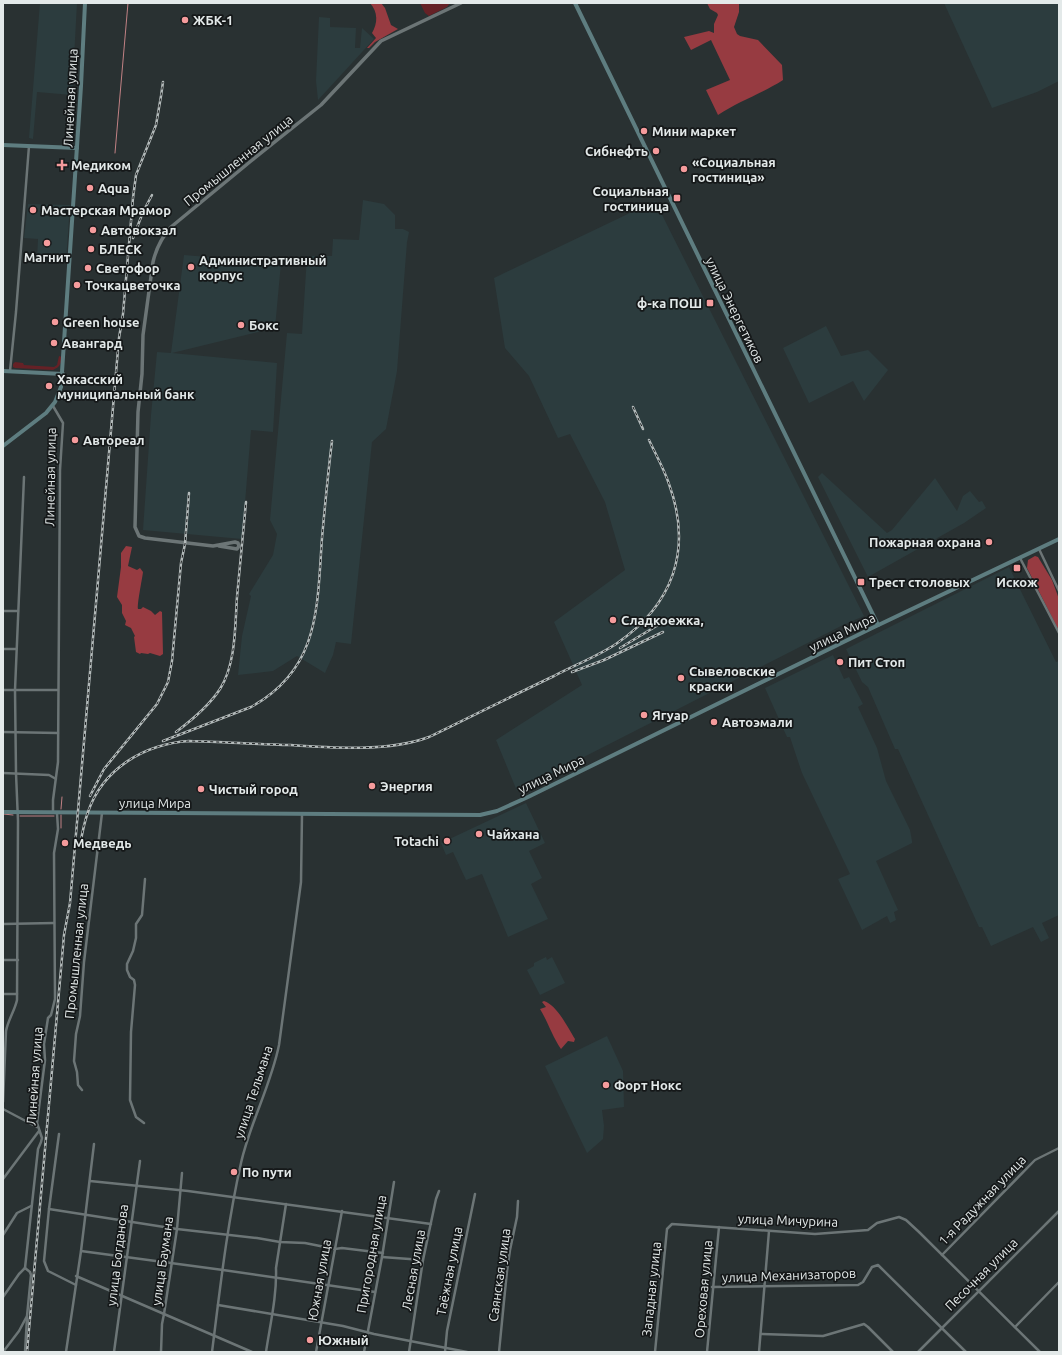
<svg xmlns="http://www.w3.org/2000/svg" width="1062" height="1355" font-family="Ubuntu,sans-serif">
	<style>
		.built { fill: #2c3c3e }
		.green { fill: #652126 }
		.forest { fill: #973b41 }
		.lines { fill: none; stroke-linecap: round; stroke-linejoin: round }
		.stream { stroke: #c18184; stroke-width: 1 }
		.minor { stroke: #6c7576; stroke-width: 2.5 }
		.tertiary { stroke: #6c7576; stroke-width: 3.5 }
		.secondary { stroke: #5e7d80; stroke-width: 4 }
		.rail-casing { stroke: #b3baba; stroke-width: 2.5 }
		.rail { stroke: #151819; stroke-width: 1; stroke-dasharray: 3; stroke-linecap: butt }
		.poi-dot { fill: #f59b9c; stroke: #151819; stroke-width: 1.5 }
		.labels { text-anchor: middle; stroke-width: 3.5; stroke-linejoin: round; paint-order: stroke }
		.poi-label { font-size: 13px; font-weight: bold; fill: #e3e9e9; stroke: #151819; text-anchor: start }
		.street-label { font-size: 13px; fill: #e3e9e9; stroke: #151819 }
	</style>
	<rect width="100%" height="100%" fill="#293132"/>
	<g class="built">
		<path d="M40,3H77L72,95L37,92L33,139L29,138Z"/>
		<path d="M944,3H1059V81L1037,92L992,108Z"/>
		<path d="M319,17L330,18V27L356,28L355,48H360L362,28L374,39L318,100L316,81Z"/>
		<path d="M363,200L384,204L395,215V229H403L409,232L407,242L397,371L386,429L372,442L351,644L336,642L333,655L325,673L297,656L273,671L238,675L242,636L251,596L249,594L273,555L277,534L270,520L287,333L302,334L307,256H332L333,239L359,240Z"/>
		<path d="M655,201L864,616L843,625L517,791L496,740L582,685L554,622L625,570L605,502L570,434L558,438L529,376L505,348L494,278Z"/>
		<path d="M28,204L70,205L66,261L37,259L38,239L24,238Z"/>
		<path d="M184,255L281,263L275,328L172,353L277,363L273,432L251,430L242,539L143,530L151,415L157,352L171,353Z"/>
		<path d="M826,326L841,356L868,350L888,370L864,401L853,381L809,403L783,348Z"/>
		<path d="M822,473L887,533L892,530L935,478L957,511L963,496L970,491L979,502L982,501L986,508L964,523L868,577L818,477Z"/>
		<path d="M1009,567L1056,662L1059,661V915L1042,923L1049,938L1041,942L1033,927L991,946L982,927H979L898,749H895L868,687L862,682L846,649Z"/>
		<path d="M833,655L844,679L849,677L863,704L858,707L877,748L886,781L910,830L912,841V843L876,861L898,910L894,912L896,920L890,923L887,916L862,930L838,879L850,874L802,773L790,737H787L765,688Z"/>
		<path d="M526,803L545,843L529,851L542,878L531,884L548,919L508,937L482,874L466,880L453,852L446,855L441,843Z"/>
		<path d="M546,957L547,960L552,957L565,983L540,995L527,970L534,966V963Z"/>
		<path d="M607,1036L623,1071L624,1107L602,1110L604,1126L603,1139L587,1153L545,1066Z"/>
	</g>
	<g class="green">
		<path d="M420,3H450L447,7L429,16L425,13Z"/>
		<path d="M59,356L62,357C61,364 60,367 53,370L15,368L13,367V364L15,362L23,363L24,365L54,367L57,365Z"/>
	</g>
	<g class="forest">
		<path d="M370,3H381L385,8L391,25L398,29L375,42L369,48H367L376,38L372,33C378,23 378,12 370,3Z"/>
		<path d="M707,3H739V12L734,27L737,34L740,36L758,40L782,65L783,80C763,93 739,101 718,115L706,90L730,80L711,40L691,50L684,37L709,31L714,33V24L718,15L717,13L710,9Z"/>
		<path d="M126,546L132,547L128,566L137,570L140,568L143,572C142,580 137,604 138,609H141L143,607L151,611L155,615L160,611L162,612L163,654L160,656L150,653L148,654L141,653L140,654L136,652L134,637L135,636L131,628L125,625L126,621L122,613V605L117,597L121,567V553Z"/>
		<path d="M1035,556L1038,557L1052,580L1059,599V631L1027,568L1028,560Z"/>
		<path d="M544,1001C557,1005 568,1028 575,1039L574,1042L568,1041L561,1049C552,1036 548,1022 540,1009L546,1007L542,1002Z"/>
	</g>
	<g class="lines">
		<g class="stream">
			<path d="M115,153L128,3"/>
			<path d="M61,809L62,797"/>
			<path d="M3,814L13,815"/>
			<path d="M20,816H54"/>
			<path d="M61,828V815"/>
		</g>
		<g class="minor">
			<path d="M10,371L16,312L29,146"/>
			<path d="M53,406L63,423L60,470L58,762L53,800V812"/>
			<path d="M1039,549L1059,591"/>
			<path d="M1020,558L1059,633"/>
			<path d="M3,611H18"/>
			<path d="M3,649H16"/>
			<path d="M3,690H58"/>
			<path d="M3,732L58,733"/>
			<path d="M3,773L49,775L56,779"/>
			<path d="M3,924L54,923"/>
			<path d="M3,960H18"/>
			<path d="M3,994H17"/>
			<path d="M82,1090L78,1085L77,1072L74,1061L76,1034L80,1016L84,962L102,813"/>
			<path d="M3,1102L6,1031C8,1020 15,1010 17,1000L18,821L16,773L15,690L24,477"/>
			<path d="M3,1109L37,1127"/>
			<path d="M144,1123L136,1117L130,1100L131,1032L135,985L134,980L130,977L127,970V964L133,951L136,938V924L142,915L145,879"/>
			<path d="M59,1134L49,1209L44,1261L48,1271L76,1285"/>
			<path d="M3,1179L39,1131"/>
			<path d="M90,1181L188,1191L431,1224"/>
			<path d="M49,1209L177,1229L257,1238L280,1242L305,1243L335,1249L342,1248L383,1253"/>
			<path d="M3,1235L17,1213L31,1206"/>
			<path d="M81,1251L223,1270L375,1292"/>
			<path d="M942,1255L1035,1160L1059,1148"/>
			<path d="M382,1257L423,1260"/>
			<path d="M76,1276L252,1352"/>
			<path d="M712,1287L858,1285L863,1282L872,1267L878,1265L966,1352"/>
			<path d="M3,1297L19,1274L25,1268"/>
			<path d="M218,1305L343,1326L374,1334L467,1352"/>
			<path d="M1015,1327L1059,1282"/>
			<path d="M761,1334L823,1336L864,1324L868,1327L893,1352"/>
			<path d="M3,1352L19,1331L27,1316L31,1275L30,1272L25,1268L38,1149L41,1142L42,1138L37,1123L45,1060L44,1044L48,1018L51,1015L55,999L54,853L58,829L57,813"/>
			<path d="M25,1352L27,1318"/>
			<path d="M66,1352L81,1251L94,1144"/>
			<path d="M114,1352L140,1161"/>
			<path d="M161,1352L162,1324L164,1314L177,1229L182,1173"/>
			<path d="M212,1352C220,1289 227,1225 241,1163C250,1123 271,1085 279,1045L301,882L302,814"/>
			<path d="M266,1352C270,1325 277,1296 276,1268L286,1204"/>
			<path d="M316,1352L342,1211"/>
			<path d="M364,1352L382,1257L394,1182"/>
			<path d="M409,1352L423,1260L436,1199L439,1191"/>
			<path d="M445,1352L447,1331L475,1194"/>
			<path d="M499,1352L507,1271L510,1250L517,1217L518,1201"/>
			<path d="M655,1352L667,1229L672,1224L815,1234L868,1230L877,1223L899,1217L906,1220L919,1232L1040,1352"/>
			<path d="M707,1352L719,1227"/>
			<path d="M759,1352L769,1231"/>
			<path d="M918,1352L1059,1211"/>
		</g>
		<path class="tertiary" d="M219,546L237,549L239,546L238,543L235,542L213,546L145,538L139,536L135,527L138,412L142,374L143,335L153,262C156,249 162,237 171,227L251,161L321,105L381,41L461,3"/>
		<g class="secondary">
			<path d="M575,3L878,625"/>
			<path d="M3,145L77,148"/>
			<path d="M3,371L63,374"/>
			<path d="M3,446L46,413L55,402L61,387L81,86L85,3"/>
			<path d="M3,812L480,815L497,811L528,797L870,629L1059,539"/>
		</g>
		<g class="rail-casing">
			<g id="rail">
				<path d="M133,238L143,212L152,195"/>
				<path d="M633,407L643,429"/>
				<path d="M620,648L663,622"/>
				<path d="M572,672L604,660L663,632"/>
				<path d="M176,732C192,720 209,706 220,689C236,664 235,626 237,597C240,565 243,534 246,502"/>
				<path d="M163,741L251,707C320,669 317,608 322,538C325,505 328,473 332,441"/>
				<path d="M90,796L104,769L157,704L168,682L172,661L181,563L185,544L189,493"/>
				<path d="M80,845C82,834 84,823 88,812C103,768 145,744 189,741C223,742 256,744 290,745C333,748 389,752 429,737C470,717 512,696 554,676C573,666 598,656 616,644C673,605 693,550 669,484C664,469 656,455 649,440"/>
				<path d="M27,1352L64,935L70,903L119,338L123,314L133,198L136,175L156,125L161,96L163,82"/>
			</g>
		</g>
		<use href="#rail" class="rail"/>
	</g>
	<g class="poi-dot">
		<circle cx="185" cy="20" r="4"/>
		<circle cx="644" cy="131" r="4"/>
		<circle cx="656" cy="151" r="4"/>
		<path d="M60 159h4v4h4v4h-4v4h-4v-4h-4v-4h4z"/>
		<circle cx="684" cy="169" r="4"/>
		<circle cx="90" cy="188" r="4"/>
		<rect x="673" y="194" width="8" height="8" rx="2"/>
		<circle cx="33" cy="210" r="4"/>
		<circle cx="93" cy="230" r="4"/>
		<circle cx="47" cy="243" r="4"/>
		<circle cx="91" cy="249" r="4"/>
		<circle cx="191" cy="267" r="4"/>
		<circle cx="88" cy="268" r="4"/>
		<circle cx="77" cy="285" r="4"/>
		<rect x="706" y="299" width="8" height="8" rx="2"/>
		<circle cx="55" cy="322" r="4"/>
		<circle cx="241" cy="325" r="4"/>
		<circle cx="54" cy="343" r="4"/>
		<circle cx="49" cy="386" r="4"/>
		<circle cx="75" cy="440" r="4"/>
		<circle cx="989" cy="542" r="4"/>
		<rect x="1013" y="564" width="8" height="8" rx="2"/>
		<rect x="857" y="578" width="8" height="8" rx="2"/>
		<circle cx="613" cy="620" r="4"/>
		<circle cx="840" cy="662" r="4"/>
		<circle cx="681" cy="678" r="4"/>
		<circle cx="644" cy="715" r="4"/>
		<circle cx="714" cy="722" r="4"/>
		<circle cx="372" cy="786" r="4"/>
		<circle cx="201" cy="789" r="4"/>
		<circle cx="479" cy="834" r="4"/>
		<circle cx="447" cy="841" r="4"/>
		<circle cx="65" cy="843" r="4"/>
		<circle cx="606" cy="1085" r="4"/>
		<circle cx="234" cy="1172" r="4"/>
		<circle cx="310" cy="1340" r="4"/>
	</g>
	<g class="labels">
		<g class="poi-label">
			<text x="193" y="25">ЖБК-1</text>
			<text x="652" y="136">Мини маркет</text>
			<text x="648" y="156" text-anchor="end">Сибнефть</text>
			<text x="692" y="167">«Социальная<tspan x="692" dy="15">гостиница»</tspan></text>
			<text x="71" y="170">Медиком</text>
			<text x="98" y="193">Aqua</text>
			<text x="669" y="196" text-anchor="end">Социальная<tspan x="669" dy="15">гостиница</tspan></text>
			<text x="41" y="215">Мастерская Мрамор</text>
			<text x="101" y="235">Автовокзал</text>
			<text x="99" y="254">БЛЕСК</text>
			<text x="47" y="262" text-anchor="middle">Магнит</text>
			<text x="199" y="265">Административный<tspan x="199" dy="15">корпус</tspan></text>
			<text x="96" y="273">Светофор</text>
			<text x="85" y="290">Точкацветочка</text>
			<text x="702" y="308" text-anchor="end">ф-ка ПОШ</text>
			<text x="63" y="327">Green house</text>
			<text x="249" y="330">Бокс</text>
			<text x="62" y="348">Авангард</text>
			<text x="57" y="384">Хакасский<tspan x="57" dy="15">муниципальный банк</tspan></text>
			<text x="83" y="445">Автореал</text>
			<text x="981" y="547" text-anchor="end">Пожарная охрана</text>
			<text x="869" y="587">Трест столовых</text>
			<text x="1017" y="587" text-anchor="middle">Искож</text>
			<text x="621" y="625">Сладкоежка,</text>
			<text x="848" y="667">Пит Стоп</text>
			<text x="689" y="676">Сывеловские<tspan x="689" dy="15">краски</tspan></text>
			<text x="652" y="720">Ягуар</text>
			<text x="722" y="727">Автоэмали</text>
			<text x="380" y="791">Энергия</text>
			<text x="209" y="794">Чистый город</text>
			<text x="487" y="839">Чайхана</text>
			<text x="439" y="846" text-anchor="end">Totachi</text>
			<text x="73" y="848">Медведь</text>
			<text x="614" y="1090">Форт Нокс</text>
			<text x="242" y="1177">По пути</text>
			<text x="318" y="1345">Южный</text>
		</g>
		<g class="street-label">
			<text transform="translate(70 98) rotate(-87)" y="5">Линейная улица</text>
			<text transform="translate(238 160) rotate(-39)" y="5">Промышленная улица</text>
			<text transform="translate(735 310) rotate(64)" y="5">улица Энергетиков</text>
			<text transform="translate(50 477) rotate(-89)" y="5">Линейная улица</text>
			<text transform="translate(842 632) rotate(-26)" y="5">улица Мира</text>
			<text transform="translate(551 774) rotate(-26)" y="5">улица Мира</text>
			<text x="155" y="808">улица Мира</text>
			<text transform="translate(76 951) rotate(-84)" y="5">Промышленная улица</text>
			<text transform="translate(34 1076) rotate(-86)" y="5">Линейная улица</text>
			<text transform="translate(253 1092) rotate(-72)" y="5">улица Тельмана</text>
			<text transform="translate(982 1200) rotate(-46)" y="5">1-я Радужная улица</text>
			<text transform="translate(788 1220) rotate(2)" y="5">улица Мичурина</text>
			<text transform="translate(371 1254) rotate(-80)" y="5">Пригородная улица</text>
			<text transform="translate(117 1255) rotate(-83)" y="5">улица Богданова</text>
			<text transform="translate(162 1261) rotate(-82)" y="5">улица Баумана</text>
			<text transform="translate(413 1270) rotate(-80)" y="5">Лесная улица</text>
			<text transform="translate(449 1271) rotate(-79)" y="5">Таёжная улица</text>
			<text transform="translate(981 1274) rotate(-45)" y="5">Песочная улица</text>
			<text transform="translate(499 1275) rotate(-82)" y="5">Саянская улица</text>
			<text transform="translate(789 1275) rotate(-2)" y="5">улица Механизаторов</text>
			<text transform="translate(319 1280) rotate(-80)" y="5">Южная улица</text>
			<text transform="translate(651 1289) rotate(-84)" y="5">Западная улица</text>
			<text transform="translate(703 1289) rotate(-85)" y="5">Ореховая улица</text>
		</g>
	</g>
	<rect width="1062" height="1355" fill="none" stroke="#e3e9e9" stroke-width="8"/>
</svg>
